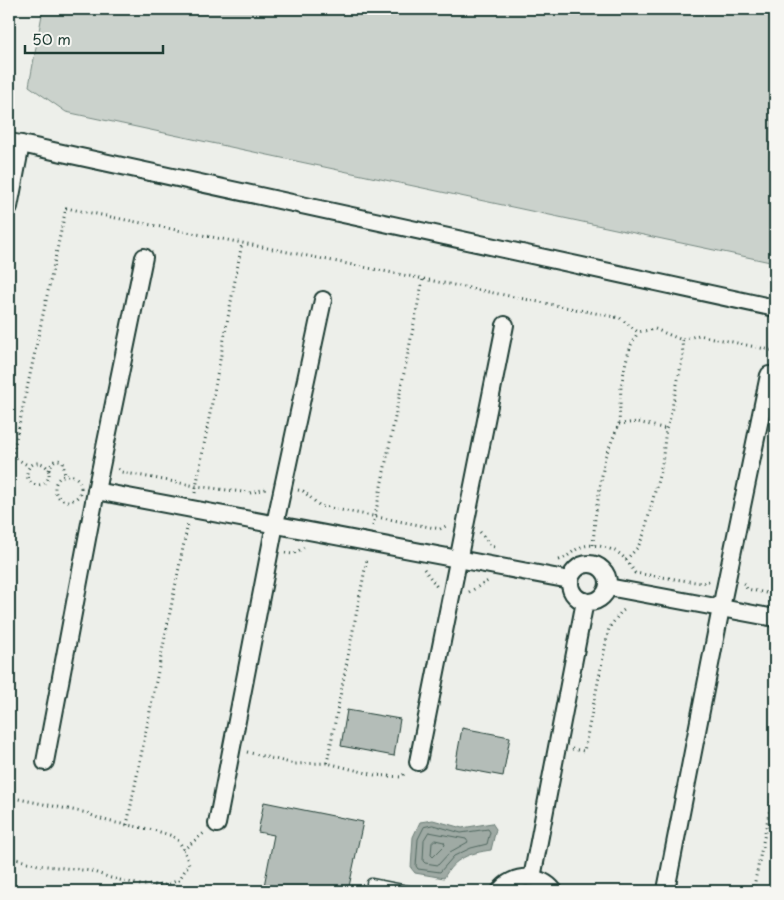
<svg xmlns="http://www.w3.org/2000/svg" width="784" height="900" font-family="'Playpen Sans',sans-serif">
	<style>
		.green { fill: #cbd2cc; stroke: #758880 }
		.water { fill: #9faaa4; stroke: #6c7e77 }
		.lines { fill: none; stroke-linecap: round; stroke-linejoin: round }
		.shore { stroke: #526961; stroke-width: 1 }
		.building { fill: #b4bdb8; stroke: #1f3d34 }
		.service-casing { stroke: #1f3d34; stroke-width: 11 }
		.minor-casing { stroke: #1f3d34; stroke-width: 20 }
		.path { stroke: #1f3d34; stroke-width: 3; stroke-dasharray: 1 4; stroke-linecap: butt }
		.service { stroke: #f6f6f2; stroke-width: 8 }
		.minor { stroke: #f6f6f2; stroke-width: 16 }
	</style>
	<rect width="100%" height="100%" fill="#edefea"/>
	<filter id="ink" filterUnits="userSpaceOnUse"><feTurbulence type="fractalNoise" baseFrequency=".02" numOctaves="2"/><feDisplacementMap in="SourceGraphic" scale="10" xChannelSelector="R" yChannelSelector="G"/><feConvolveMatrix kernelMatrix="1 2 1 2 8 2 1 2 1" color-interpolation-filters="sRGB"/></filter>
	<g filter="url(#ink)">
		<path class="green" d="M43,9H775V263L66,112L29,86Z"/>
		<path class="water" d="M433,820L462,828L492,823L496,829L491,850C470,853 454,858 444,878L415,873L411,868L413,837L420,822Z"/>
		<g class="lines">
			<g class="shore">
				<path d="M433,825L461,833L488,829L490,832L487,844L471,848L454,856L440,872L418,869L416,866L418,839L424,827Z"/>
				<path d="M429,832L466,839L468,842L450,852L438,865L425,863L423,861L424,840Z"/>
				<path d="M435,840L444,842L445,845L433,857L431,855L432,843Z"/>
			</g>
		</g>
		<g class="building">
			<path d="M347,710L400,719L394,756L341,746Z"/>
			<path d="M462,728L510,737L503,776L455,767Z"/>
			<path d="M264,802L363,822L348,891H263L274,835L258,832Z"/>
		</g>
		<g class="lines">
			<g class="service-casing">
				<path id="service" d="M371,883L412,891"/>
			</g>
			<g class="minor-casing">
				<g id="minor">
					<path d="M9,142L21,144L9,207"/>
					<path d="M21,144L775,308"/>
					<path d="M96,491L570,580"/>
					<circle cx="589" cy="583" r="19"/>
					<path d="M608,587L775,618"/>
					<path d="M45,762L96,491L144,257"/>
					<path d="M418,762L505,325"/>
					<path d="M217,824L275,524L323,300"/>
					<path d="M532,878L585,601"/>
					<path d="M666,890L721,608L769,375"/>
					<path d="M500,891C513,873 541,874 554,891"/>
				</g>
			</g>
			<g class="path">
				<path d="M619,424L638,422L666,429"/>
				<path d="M12,456L29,466"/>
				<circle cx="38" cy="474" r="11"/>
				<path d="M118,469L121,472L196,486L250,493L266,489"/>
				<path d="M49,470C52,462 55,457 63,462L65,475"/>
				<path d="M9,472L66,208L620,318L638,332L655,329L682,340L699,335L775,351"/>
				<circle cx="68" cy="488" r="13"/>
				<path d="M298,490L303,491L320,506L440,529L448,525"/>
				<path d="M195,493L242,243"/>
				<path d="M373,526L423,279"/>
				<path d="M480,532L491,546L495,547"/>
				<path d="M593,545L595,518L605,457L619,424L621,387L626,361L631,345L638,332"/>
				<path d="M285,553L293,554L305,547"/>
				<path d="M559,560C569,557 571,552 579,548C590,542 607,547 617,552C625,557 630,565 635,573L702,583L710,581"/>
				<path d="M626,560L638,547L644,534L662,464L666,429L669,422L683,356L682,340"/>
				<path d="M424,569L437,587"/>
				<path d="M744,583L747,589L775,595"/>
				<path d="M469,592L488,581"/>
				<path d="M572,749L584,751L609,628L621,612L627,608"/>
				<path d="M247,752L294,764L327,763L375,775L401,777L406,772"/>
				<path d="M327,763L367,559"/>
				<path d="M9,797L87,813C111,826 137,824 163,833C166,834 171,835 174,837C182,842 186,856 189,864L179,880L165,885H141L111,878L91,871L38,865L9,857"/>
				<path d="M127,825L188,523"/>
				<path d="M183,850L204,833"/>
				<path d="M753,891L775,784"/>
			</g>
			<use href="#service" class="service"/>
			<use href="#minor" class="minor"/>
		</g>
	</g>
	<rect width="784" height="900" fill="none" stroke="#f6f6f2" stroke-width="30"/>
	<rect x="15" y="15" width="754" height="870" fill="none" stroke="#1f3d34" stroke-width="2" filter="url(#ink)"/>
	<path d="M25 45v8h138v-8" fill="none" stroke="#1f3d34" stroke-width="2.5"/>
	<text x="32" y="45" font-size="15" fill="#1f3d34" stroke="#f6f6f2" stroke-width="4" paint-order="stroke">50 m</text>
</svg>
